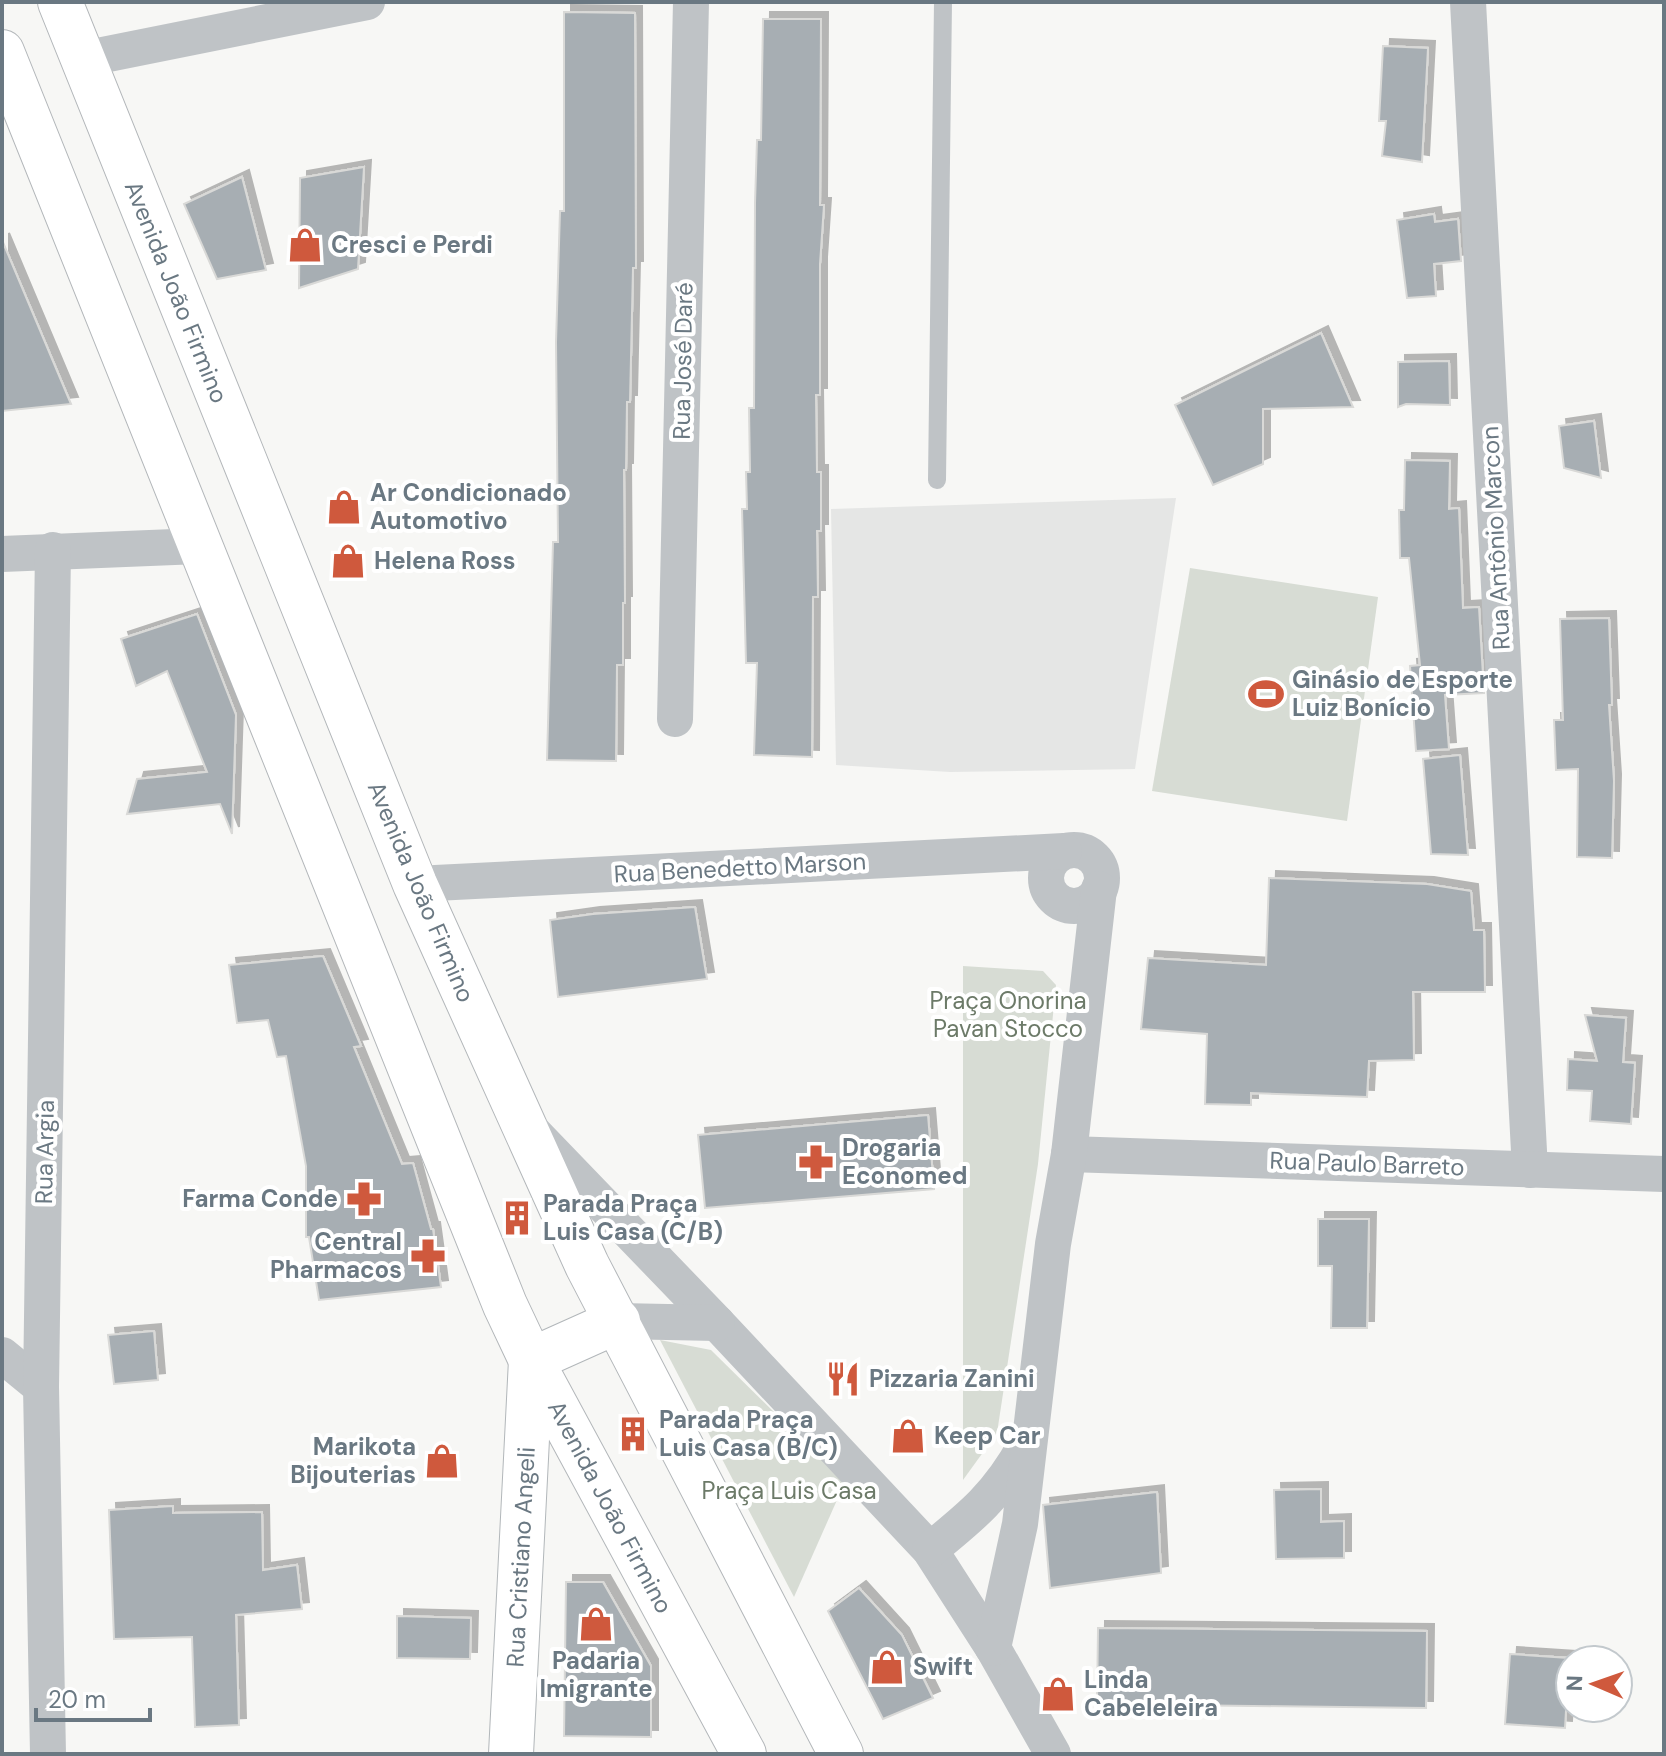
<svg xmlns="http://www.w3.org/2000/svg" width="1666" height="1756" font-family="'DM Sans',sans-serif">
	<style>
		.built { fill: #e5e6e5 }
		.green { fill: #d7dcd4 }
		.building { fill: #a7aeb3; stroke: #d9d9d7; stroke-width: 2; filter: url(#shadow) }
		.lines { fill: none; stroke-linecap: round; stroke-linejoin: round }
		.secondary-casing { stroke: #b2b7ba; stroke-width: 46 }
		.primary-casing { stroke: #b3b7ba; stroke-width: 46 }
		.lane { stroke: #bfc3c6; stroke-width: 18 }
		.street { stroke: #bfc3c6; stroke-width: 36 }
		.secondary { stroke: #fff; stroke-width: 44 }
		.primary { stroke: #fff; stroke-width: 44 }
		.labels { text-anchor: middle; stroke-width: 8; stroke-linejoin: round; paint-order: stroke }
		.poi-label { font-size: 24px; font-weight: bold; fill: #6a7882; stroke: #fff; text-anchor: start }
		.street-label { font-size: 24px; fill: #6a7882; stroke: #fff }
		.park-label { font-size: 24px; fill: #6c7a68; stroke: #fff }
	</style>
	<defs>
		<filter id="shadow"><feDropShadow dx="7" dy="-7" stdDeviation="0" flood-color="#0004"/></filter>
	</defs>
	<rect width="100%" height="100%" fill="#f7f7f5"/>
	<path class="built" d="M1176,498L1135,769L950,772L836,765L831,509Z"/>
	<g class="green">
		<path d="M1190,568L1378,597L1347,821L1152,791Z"/>
		<path d="M963,966L1043,971L1056,985L1038,1164L997,1433L963,1480Z"/>
		<path d="M660,1340L711,1350L845,1482L794,1597Z"/>
	</g>
	<g class="building">
		<path d="M564,12L635,13L636,268H633L630,402H627L626,470H624L625,603H623V665H617L616,761L547,760L553,542H558L556,342L560,211H564Z"/>
		<path d="M763,19H821L820,205H824L820,264V395H816L817,472H821V531H817L818,597H813L812,757L754,755L757,663H746L742,509H747L746,472H750L749,408H754L755,203L757,140H761Z"/>
		<path d="M1383,46L1428,48L1422,162L1382,156L1386,121H1379Z"/>
		<path d="M364,167L358,269L299,288L300,178Z"/>
		<path d="M242,177L266,270L217,279L184,204Z"/>
		<path d="M1434,214L1435,222L1458,219L1461,261L1434,264L1436,296L1407,298L1397,220Z"/>
		<path d="M2,240L71,404L2,411Z"/>
		<path d="M1321,333L1353,407L1263,409V464L1213,485L1175,405Z"/>
		<path d="M1449,361L1450,405L1406,404L1398,407V362Z"/>
		<path d="M1594,421L1601,478L1564,468L1559,426Z"/>
		<path d="M1405,460L1450,461L1449,509L1459,508L1463,608L1479,607L1484,693L1445,695L1449,749L1416,751L1410,666L1420,665L1409,558H1400L1399,510H1404Z"/>
		<path d="M197,614L236,715L232,834L220,804L127,814L137,779L207,772L167,671L136,686L121,639Z"/>
		<path d="M1609,618L1612,705H1609L1614,781L1612,858L1577,857L1578,769L1556,770L1554,720H1563L1560,619Z"/>
		<path d="M1460,755L1468,855L1431,854L1423,759Z"/>
		<path d="M1269,878L1427,884L1471,891L1474,930H1484L1485,992H1413L1414,1060L1369,1061L1367,1097L1251,1093V1105L1205,1104L1207,1034L1141,1029L1148,958L1266,965Z"/>
		<path d="M695,907L707,979L558,997L550,920L593,914Z"/>
		<path d="M323,956L361,1046L354,1047L402,1164L413,1163L431,1229H433L441,1287L319,1300L309,1237H306V1166L286,1056L277,1057L268,1020L237,1023L229,965Z"/>
		<path d="M1585,1015L1626,1018L1623,1062L1635,1063L1631,1124L1590,1121L1592,1091L1567,1090L1568,1059L1597,1061Z"/>
		<path d="M928,1115L934,1189L705,1208L698,1135Z"/>
		<path d="M1318,1219H1369L1367,1328H1331L1332,1266H1318Z"/>
		<path d="M154,1331L158,1380L114,1384L108,1335Z"/>
		<path d="M1321,1489V1522L1344,1521V1558L1276,1559L1274,1490Z"/>
		<path d="M1157,1492L1161,1573L1050,1588L1043,1505Z"/>
		<path d="M173,1506V1513L262,1512L263,1570L297,1565L302,1609L236,1615L239,1725L195,1727L192,1637L114,1639L109,1510Z"/>
		<path d="M566,1582H603L651,1666V1737L564,1736Z"/>
		<path d="M859,1588L902,1635L933,1698L883,1719L828,1611Z"/>
		<path d="M397,1616L471,1618L470,1659L397,1658Z"/>
		<path d="M1098,1628L1427,1631L1426,1708L1097,1704Z"/>
		<path d="M1510,1654L1569,1658L1565,1728L1505,1724Z"/>
	</g>
	<g class="lines">
		<g class="secondary-casing">
			<path id="secondary" d="M511,1754L531,1360L618,1321"/>
		</g>
		<g class="primary-casing">
			<g id="primary">
				<path d="M60,2L415,884L587,1265L841,1754"/>
				<path d="M2,52L505,1305L531,1360L744,1754"/>
			</g>
		</g>
		<path class="lane" d="M937,480L943,2"/>
		<g class="street">
			<path d="M1468,2L1530,1170"/>
			<path d="M83,59L367,2"/>
			<path d="M2,554L199,546"/>
			<path d="M675,719L691,2"/>
			<circle cx="1074" cy="878" r="28"/>
			<path d="M415,884L1064,851"/>
			<path d="M532,1131L717,1323L930,1550L993,1648L1053,1754"/>
			<path d="M1069,1154L1664,1174"/>
			<path d="M618,1321L717,1323"/>
			<path d="M2,1355L41,1387"/>
			<path d="M930,1550C972,1516 998,1495 1025,1446"/>
			<path d="M993,1648L1020,1524L1053,1244L1069,1154L1099,889"/>
			<path d="M48,1754L41,1387L53,550"/>
		</g>
		<use href="#secondary" class="secondary"/>
		<use href="#primary" class="primary"/>
	</g>
	<defs>
		<g id="shop-bare" transform="scale(2.76)"><path d="M-5-2.5h2.3a2.7 3.5 0 0 1 5.4 0H5L5.5 6h-11ZM-1.5-2.5h3a1.5 2.3 0 0 0-3 0Z" fill="#cf593d" stroke="#fff" stroke-width="2.5" paint-order="stroke"/></g>
		<g id="stadium-bare" transform="scale(2.76)"><path d="M0-5a6.5 5 0 1 0 0 10a6.5 5 0 1 0 0-10ZM-3.5-1.8h7v3.6h-7Z" fill="#cf593d" stroke="#fff" stroke-width="2.5" paint-order="stroke"/></g>
		<g id="pharmacy-bare" transform="scale(2.76)"><path d="M-2-6h4v4h4v4h-4v4h-4v-4h-4v-4h4Z" fill="#cf593d" stroke="#fff" stroke-width="2.5" paint-order="stroke"/></g>
		<g id="building-bare" transform="scale(2.76)"><path d="M-4-6H4V6H1V3H-1V6H-4ZM-2.5-4.3h1.7v1.8h-1.7ZM.8-4.3h1.7v1.8H.8ZM-2.5-1h1.7V.8h-1.7ZM.8-1h1.7V.8H.8Z" fill="#cf593d" stroke="#fff" stroke-width="2.5" paint-order="stroke"/></g>
		<g id="restaurant-bare" transform="scale(2.76)"><path d="M-5-6h1v4h1v-4h1v4h1v-4h1v5L-1.5 .5V6h-2V.5L-5-1ZM5-6V6H3V1.5H1.5Q1.5-4 5-6Z" fill="#cf593d" stroke="#fff" stroke-width="2.5" paint-order="stroke"/></g>
	</defs>
	<g fill-rule="evenodd">
		<use href="#shop-bare" x="305" y="245"/>
		<use href="#shop-bare" x="344" y="507"/>
		<use href="#shop-bare" x="348" y="561"/>
		<use href="#stadium-bare" x="1266" y="694"/>
		<use href="#pharmacy-bare" x="816" y="1162"/>
		<use href="#pharmacy-bare" x="364" y="1199"/>
		<use href="#building-bare" x="517" y="1218"/>
		<use href="#pharmacy-bare" x="428" y="1256"/>
		<use href="#restaurant-bare" x="843" y="1379"/>
		<use href="#building-bare" x="633" y="1434"/>
		<use href="#shop-bare" x="908" y="1436"/>
		<use href="#shop-bare" x="442" y="1461"/>
		<use href="#shop-bare" x="596" y="1624"/>
		<use href="#shop-bare" x="887" y="1667"/>
		<use href="#shop-bare" x="1058" y="1694"/>
	</g>
	<g class="labels">
		<g class="poi-label">
			<text x="331" y="253">Cresci e Perdi</text>
			<text x="370" y="501">Ar Condicionado<tspan x="370" dy="28">Automotivo</tspan></text>
			<text x="374" y="569">Helena Ross</text>
			<text x="1292" y="688">Ginásio de Esporte<tspan x="1292" dy="28">Luiz Bonício</tspan></text>
			<text x="842" y="1156">Drogaria<tspan x="842" dy="28">Economed</tspan></text>
			<text x="338" y="1207" text-anchor="end">Farma Conde</text>
			<text x="543" y="1212">Parada Praça<tspan x="543" dy="28">Luis Casa (C/B)</tspan></text>
			<text x="402" y="1250" text-anchor="end">Central<tspan x="402" dy="28">Pharmacos</tspan></text>
			<text x="869" y="1387">Pizzaria Zanini</text>
			<text x="659" y="1428">Parada Praça<tspan x="659" dy="28">Luis Casa (B/C)</tspan></text>
			<text x="934" y="1444">Keep Car</text>
			<text x="416" y="1455" text-anchor="end">Marikota<tspan x="416" dy="28">Bijouterias</tspan></text>
			<text x="596" y="1669" text-anchor="middle">Padaria<tspan x="596" dy="28">Imigrante</tspan></text>
			<text x="913" y="1675">Swift</text>
			<text x="1084" y="1688">Linda<tspan x="1084" dy="28">Cabeleleira</tspan></text>
		</g>
		<g class="street-label">
			<text transform="translate(176 292) rotate(68)" y="8">Avenida João Firmino</text>
			<text transform="translate(683 361) rotate(-89)" y="8">Rua José Daré</text>
			<text transform="translate(1496 538) rotate(-93)" y="8">Rua Antônio Marcon</text>
			<text transform="translate(740 868) rotate(-3)" y="8">Rua Benedetto Marson</text>
			<text transform="translate(421 892) rotate(67)" y="8">Avenida João Firmino</text>
			<text transform="translate(45 1152) rotate(-89)" y="8">Rua Argia</text>
			<text transform="translate(1367 1164) rotate(2)" y="8">Rua Paulo Barreto</text>
			<text transform="translate(610 1507) rotate(62)" y="8">Avenida João Firmino</text>
			<text transform="translate(521 1557) rotate(-87)" y="8">Rua Cristiano Angeli</text>
		</g>
		<g class="park-label">
			<text x="1008" y="1009">Praça Onorina<tspan x="1008" dy="28">Pavan Stocco</tspan></text>
			<text x="789" y="1499">Praça Luis Casa</text>
		</g>
	</g>
	<rect width="1666" height="1756" fill="none" stroke="#6a7882" stroke-width="8"/>
	<g transform="translate(1594 1684) rotate(272)"><circle r="38" fill="#ffffff" stroke="#c3c9cd" stroke-width="2"/>
	<path d="M0-6L14 30L0 20L-14 30Z" fill="#cf593d"/>
	<text y="-12" font-size="22" font-weight="bold" text-anchor="middle" fill="#6a7882">N</text>
	</g>
	<path d="M36 1708v12h114v-12" fill="none" stroke="#6a7882" stroke-width="4"/>
	<text x="48" y="1708" font-size="24" fill="#6a7882" stroke="#ffffff" stroke-width="6" paint-order="stroke">20 m</text>
</svg>
